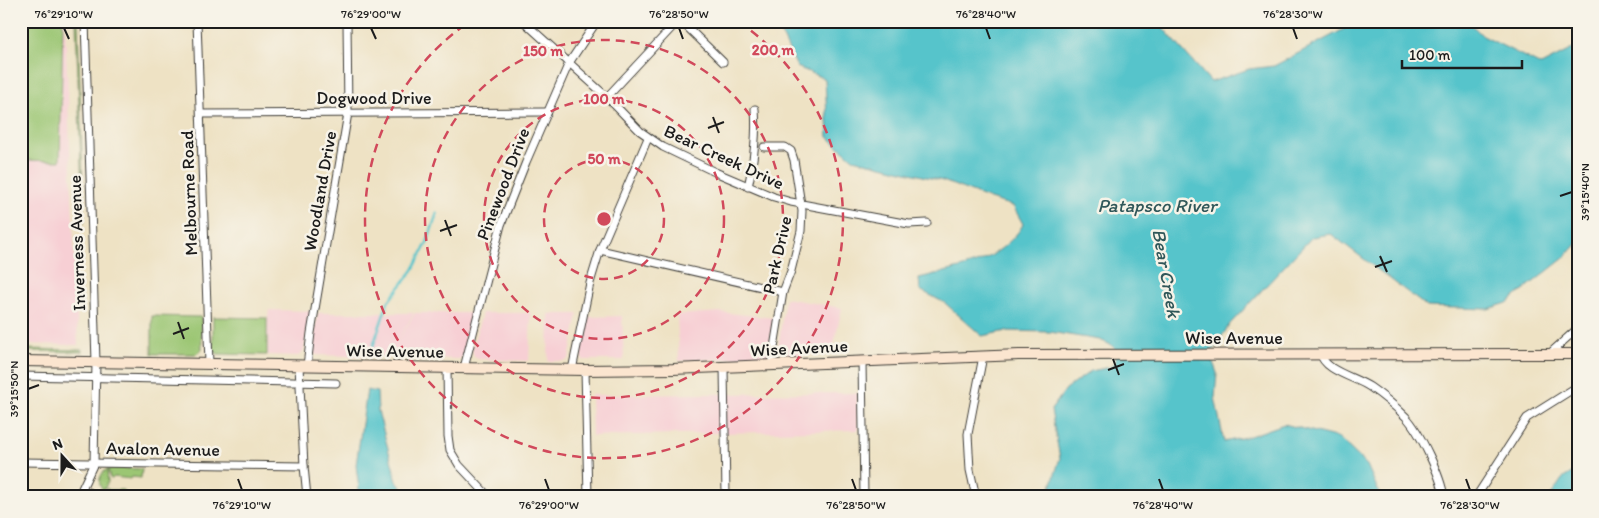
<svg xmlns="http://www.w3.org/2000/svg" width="1599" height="518" font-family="Itim,sans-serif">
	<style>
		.built { fill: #f7cfd4 }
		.green { fill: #9bc673; stroke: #5c7148 }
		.water { fill: #56c4cb; stroke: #397074 }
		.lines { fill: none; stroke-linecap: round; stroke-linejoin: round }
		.stream { stroke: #56c4cb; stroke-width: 2.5 }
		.minor-casing { stroke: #3c3a35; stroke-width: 9 }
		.secondary-casing { stroke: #3c3a35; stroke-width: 12 }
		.minor { stroke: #fff; stroke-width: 7 }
		.secondary { stroke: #fbe5cf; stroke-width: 10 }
		.ticks { fill: none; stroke: #1c1c1c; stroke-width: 2 }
		.ring { fill: none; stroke: #d1495b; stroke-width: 2.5; stroke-dasharray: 9 6 }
		.labels { text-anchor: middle; stroke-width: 5; stroke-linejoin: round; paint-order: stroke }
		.street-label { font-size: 18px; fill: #1c1c1c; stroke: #f7f3e8 }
		.water-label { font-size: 19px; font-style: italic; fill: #305759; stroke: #f7f3e8 }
		.centre { fill: #d1495b; stroke: #f7f3e8; stroke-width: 2.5 }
		.ring-label { font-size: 15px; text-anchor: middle; font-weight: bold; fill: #d1495b; stroke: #f7f3e8; stroke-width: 5; stroke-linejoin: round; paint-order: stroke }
		.neatline { fill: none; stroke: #1c1c1c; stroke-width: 2 }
		.ticks-label { font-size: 12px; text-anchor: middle; fill: #1c1c1c }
	</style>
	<rect width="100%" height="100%" fill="#f7f3e8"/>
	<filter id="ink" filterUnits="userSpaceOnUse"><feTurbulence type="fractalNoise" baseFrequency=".02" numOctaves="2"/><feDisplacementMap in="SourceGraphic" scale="10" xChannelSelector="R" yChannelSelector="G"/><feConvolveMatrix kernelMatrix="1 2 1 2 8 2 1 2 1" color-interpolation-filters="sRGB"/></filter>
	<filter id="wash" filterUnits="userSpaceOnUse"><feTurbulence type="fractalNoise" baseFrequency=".0096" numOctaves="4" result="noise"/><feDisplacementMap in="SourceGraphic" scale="20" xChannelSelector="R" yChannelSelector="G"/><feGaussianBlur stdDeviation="1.12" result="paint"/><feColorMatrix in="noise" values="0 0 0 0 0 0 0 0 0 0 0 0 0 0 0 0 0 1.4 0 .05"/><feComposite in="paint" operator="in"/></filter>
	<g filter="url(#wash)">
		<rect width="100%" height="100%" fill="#eee2c4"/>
		<g class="built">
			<path d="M21,21H65L78,345L21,344Z"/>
			<path d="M785,298L842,308L832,353L785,356L780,353L779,350V342Z"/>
			<path d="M269,310L311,311L304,350L301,354L298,356L268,355V318Z"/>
			<path d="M719,312L774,318L769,353L765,357L679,361L677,315Z"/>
			<path d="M318,313H414L393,349L415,313H474L463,356L459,359L316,355L313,353L312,348Z"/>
			<path d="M482,313H531L529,361L478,359L474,356L472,350Z"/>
			<path d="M549,314H578L569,359L564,361H548Z"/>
			<path d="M622,316L624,360H583L581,357V350L588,317Z"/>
			<path d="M857,393L858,430L592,436L591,395Z"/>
		</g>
		<g class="green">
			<path d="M21,21H63L60,161L21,160Z"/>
			<path d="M76,21H78L84,223H83Z"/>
			<path d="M152,316L201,317L202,350L196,354H152Z"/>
			<path d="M213,317L267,318V355L218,354L215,352L213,347Z"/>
			<path d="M21,349L82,350V352L21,351Z"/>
			<path d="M114,468L142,469L141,478L132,477L131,479L114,477L112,479L110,478L108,469Z"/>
			<path d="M107,469L108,482L103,491C97,483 99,475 107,469Z"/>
			<path d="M107,488L109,490H124L125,497H115L104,493Z"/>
		</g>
		<g class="water">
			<path d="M775,21H1157L1211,82L1249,69L1274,66L1346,28L1347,21H1468L1483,36L1541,65L1578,46V242L1564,258L1507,303L1488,309L1427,307L1331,234L1312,237L1230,324L1210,354L1217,373L1215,397L1224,442L1250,436L1284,424L1339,438L1367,465L1381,497H1048L1060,458L1051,410L1066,389L1091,371L1111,367L1115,362V349L1111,345L1100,340L1050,332L1006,331L982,336L945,303L920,290L919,278C939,273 960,269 979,262C994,256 1017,238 1023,224L1013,206L990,199L943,181L853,159L828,137L825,79L797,67Z"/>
			<path d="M367,390L377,392L378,411L397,482L409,497H360L356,465Z"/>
			<path d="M1578,469V497H1550L1562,479Z"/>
		</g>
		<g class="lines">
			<path class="stream" d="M371,352L388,302L413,270L427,243L437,213"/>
		</g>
	</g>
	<g filter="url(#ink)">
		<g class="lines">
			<g class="minor-casing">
				<g id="minor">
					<path d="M197,21L209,364"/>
					<path d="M523,21L607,97L640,131L663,147L715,172L774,197L791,202L909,224L927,223"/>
					<path d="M681,21L723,62"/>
					<path d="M607,97L678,21"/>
					<path d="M201,114L547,112"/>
					<path d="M764,147H785L791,151L794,160L802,211L801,231L791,271L783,292L771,366"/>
					<path d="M748,187C754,160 757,135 755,109"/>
					<path d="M600,250L783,292"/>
					<path d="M1321,354C1323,370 1357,378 1370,387C1383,396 1395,406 1406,417C1420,432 1441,476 1444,497"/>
					<path d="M1549,354L1578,328"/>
					<path d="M862,361L864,497"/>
					<path d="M299,366L304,466L307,497"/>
					<path d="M307,366L311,333L348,113L347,21"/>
					<path d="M724,367L726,497"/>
					<path d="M447,368L448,436L450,450L459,465L489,497"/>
					<path d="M464,368L501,225L526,162L569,63L597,21"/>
					<path d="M572,370L590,283L600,250L648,138"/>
					<path d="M585,370L588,497"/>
					<path d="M21,376L336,383"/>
					<path d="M21,462L304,466"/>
					<path d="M82,489L100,497"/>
					<path d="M78,497L94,463L96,362L85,21"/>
					<path d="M976,497L970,470L968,434L983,356"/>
					<path d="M1476,497L1527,418L1578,386"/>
				</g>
			</g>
			<g class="secondary-casing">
				<path id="secondary" d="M21,361L585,370L673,369L1019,355L1578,354"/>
			</g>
			<use href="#minor" class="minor"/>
			<use href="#secondary" class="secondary"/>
		</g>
	</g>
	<path class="ticks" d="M64,28L69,39M371,28L376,39M679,28L683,39M986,28L990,39M1293,28L1297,39M713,117L719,133M708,128L724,122M1560,196L1572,192M445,220L451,236M440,231L457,225M1380,256L1387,272M1375,267L1392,261M178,322L184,339M173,334L189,328M1113,359L1119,375M1108,370L1124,364M28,389L39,385M238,479L242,490M545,479L549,490M852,479L856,490M1159,479L1163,490M1466,479L1470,490"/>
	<g class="ring">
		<circle cx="604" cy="219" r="60"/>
		<circle cx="604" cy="219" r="120"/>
		<circle cx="604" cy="219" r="179"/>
		<path d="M739 22A239 239 0 1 1 469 22"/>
	</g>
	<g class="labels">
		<g class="street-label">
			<text x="374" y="104">Dogwood Drive</text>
			<text transform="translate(724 157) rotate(25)" y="6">Bear Creek Drive</text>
			<text transform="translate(503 184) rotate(-69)" y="6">Pinewood Drive</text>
			<text transform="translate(320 191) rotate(-80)" y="6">Woodland Drive</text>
			<text transform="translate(189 193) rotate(-92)" y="6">Melbourne Road</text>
			<text transform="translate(77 243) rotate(-92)" y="6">Inverness Avenue</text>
			<text transform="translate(777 255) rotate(-77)" y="6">Park Drive</text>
			<text x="1234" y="344">Wise Avenue</text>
			<text transform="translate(799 348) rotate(-3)" y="6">Wise Avenue</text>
			<text transform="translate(395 351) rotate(1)" y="6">Wise Avenue</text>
			<text transform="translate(163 449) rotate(1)" y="6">Avalon Avenue</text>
		</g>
		<g class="water-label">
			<text x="1157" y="212">Patapsco River</text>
			<text transform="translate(1167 273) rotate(80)" y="7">Bear Creek</text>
		</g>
	</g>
	<circle cx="604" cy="219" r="8" class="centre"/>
	<g class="ring-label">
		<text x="773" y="55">200 m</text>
		<text x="543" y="56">150 m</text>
		<text x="604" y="104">100 m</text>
		<text x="604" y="164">50 m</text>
	</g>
	<rect width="1599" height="518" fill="none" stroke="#f7f3e8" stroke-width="55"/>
	<g transform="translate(62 456) rotate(339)" stroke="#f7f3e8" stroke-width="4" paint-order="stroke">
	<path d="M0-4L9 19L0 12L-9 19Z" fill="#1c1c1c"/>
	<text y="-8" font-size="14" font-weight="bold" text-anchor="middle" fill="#1c1c1c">N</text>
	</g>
	<path d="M1402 60v8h120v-8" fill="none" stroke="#1c1c1c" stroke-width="2.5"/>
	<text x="1409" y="60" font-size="15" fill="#1c1c1c" stroke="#f7f3e8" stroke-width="4" paint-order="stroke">100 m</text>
	<rect x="28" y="28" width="1544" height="462" class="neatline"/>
	<g class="ticks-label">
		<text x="64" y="18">76°29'10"W</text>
		<text x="371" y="18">76°29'00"W</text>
		<text x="679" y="18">76°28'50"W</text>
		<text x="986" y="18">76°28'40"W</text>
		<text x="1293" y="18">76°28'30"W</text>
		<text transform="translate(1585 192) rotate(-90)" y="4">39°15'40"N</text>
		<text transform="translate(14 389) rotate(-90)" y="4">39°15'50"N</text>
		<text x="242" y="509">76°29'10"W</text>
		<text x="549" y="509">76°29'00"W</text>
		<text x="856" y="509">76°28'50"W</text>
		<text x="1163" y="509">76°28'40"W</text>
		<text x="1470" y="509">76°28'30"W</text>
	</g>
</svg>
